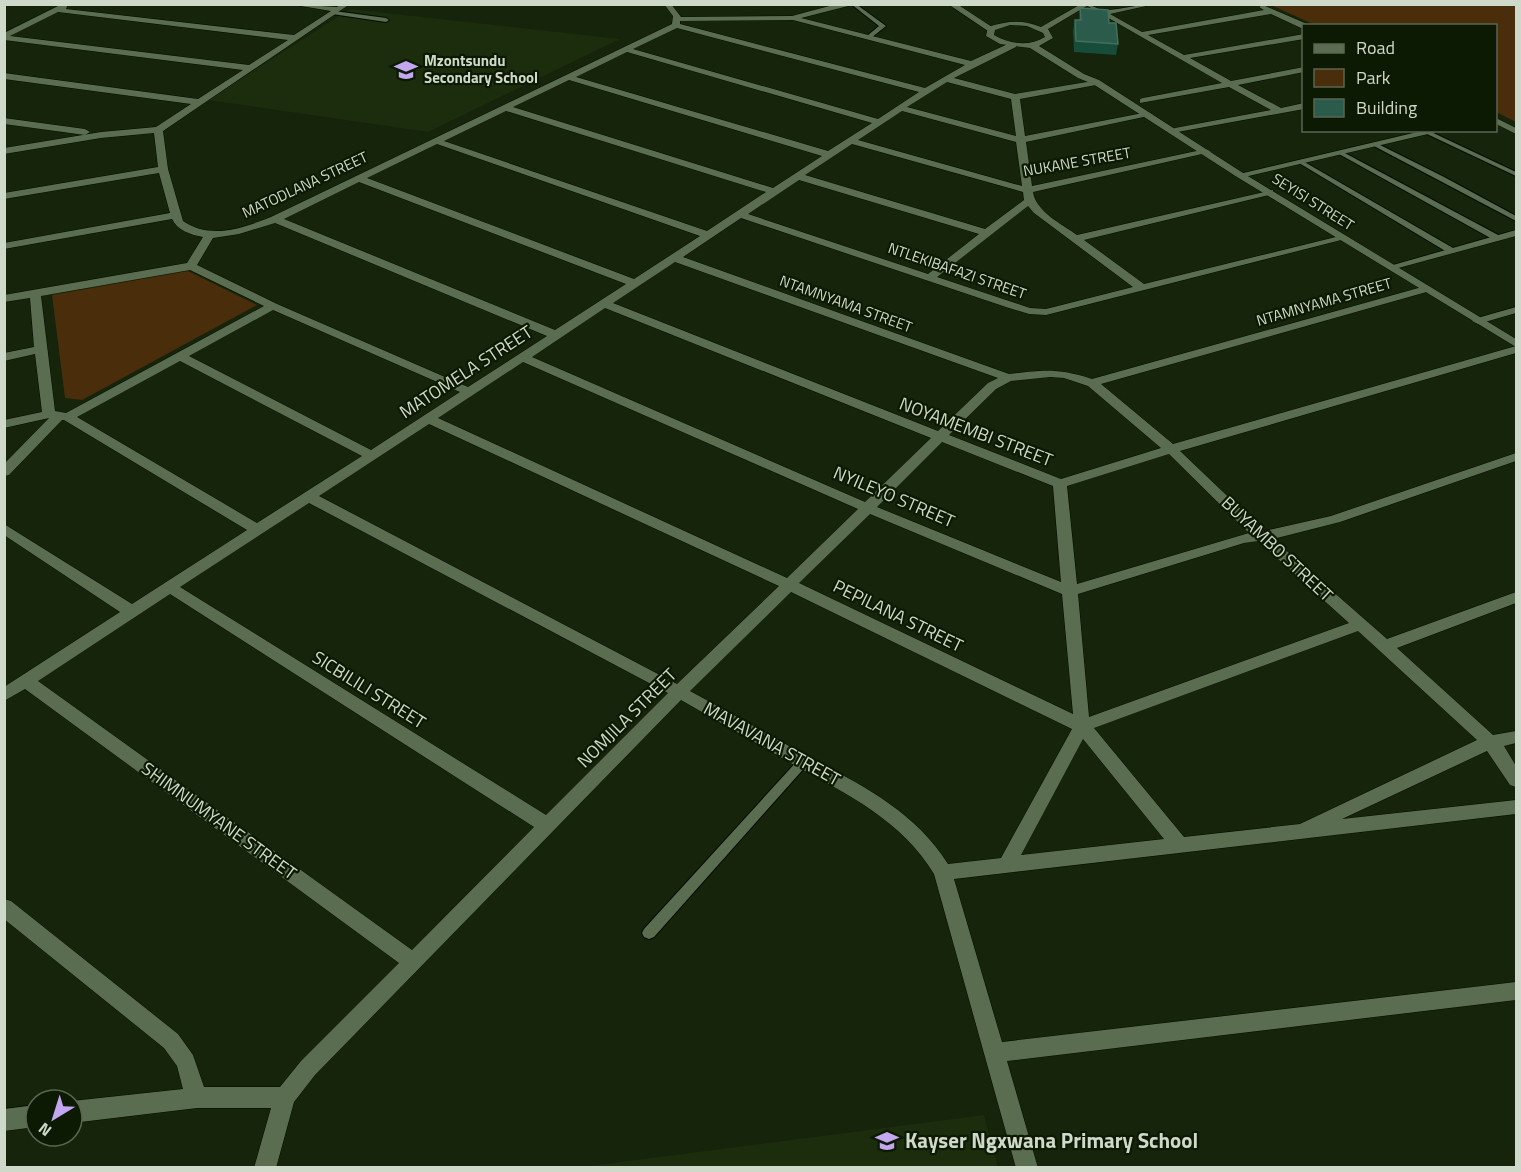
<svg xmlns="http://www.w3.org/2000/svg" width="1521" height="1172" font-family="'Titillium Web',sans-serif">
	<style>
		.built { fill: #1b2d0d }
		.green { fill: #4a2d0b }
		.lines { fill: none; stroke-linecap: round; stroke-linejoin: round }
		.service-casing { stroke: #020c00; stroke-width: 2 }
		.minor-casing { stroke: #020c00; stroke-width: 1 }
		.tertiary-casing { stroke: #020c00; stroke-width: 1 }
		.service { fill: #5b6d50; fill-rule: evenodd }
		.minor { fill: #5b6d50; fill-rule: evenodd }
		.tertiary { fill: #5b6d50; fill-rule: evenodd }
		.wall { fill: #174c3b }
		.building { fill: #2b5b4a; stroke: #446f5e; stroke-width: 1.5 }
		.labels { text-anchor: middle; stroke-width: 4.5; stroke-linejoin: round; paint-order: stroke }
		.far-poi-label { font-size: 15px; font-weight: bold; fill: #cfd9c9; stroke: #0c1a03; text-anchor: start }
		.far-street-label { font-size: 15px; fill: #cfd9c9; stroke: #0c1a03 }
		.street-label { font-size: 18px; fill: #cfd9c9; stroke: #0c1a03 }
		.near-poi-label { font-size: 21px; font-weight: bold; fill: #cfd9c9; stroke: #0c1a03; text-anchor: start }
	</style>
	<rect width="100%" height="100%" fill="#15240a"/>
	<g class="built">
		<path d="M350,9L620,39L428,132L208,100Z"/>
		<path d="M984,1115L998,1167H581Z"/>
	</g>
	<g class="green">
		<path d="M1271,5H1516V122L1496,112V26L1315,25Z"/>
		<path d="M188,271L257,305L82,400L65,398L52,295Z"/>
	</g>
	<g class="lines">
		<g class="service-casing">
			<g id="service">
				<path d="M851,4H856L886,26L871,38H867V36L879,26Z"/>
				<path d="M334,11L386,18L389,20L386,22L332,14V12Z"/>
				<path d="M1429,131L1516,172V176L1427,134L1426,133Z"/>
				<path d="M1374,144H1378L1444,177L1516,216V221L1374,146Z"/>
				<path d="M1341,151L1500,236L1501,238L1494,240L1339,154L1338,153Z"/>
				<path d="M1301,160L1453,248L1454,250L1447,252L1299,163V161Z"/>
				<path d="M803,757L807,759L809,762L807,765L654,937L649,939L644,937L642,933L644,929L799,759Z"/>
			</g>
		</g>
		<g class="minor-casing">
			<g id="minor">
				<path d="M62,4H68L66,9L294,35L331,11L289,4L337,7L341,4H350L163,131L168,169L183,221C210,240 243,228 271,217L672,24L673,16L664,4H671L681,17L792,16L837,4H856L801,18L971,61L1010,43H1016V47L954,78L1015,94L1099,80V84L1096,85L1020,99L1025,136L1148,112L1153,115L1026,142L1032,186L1206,149L1211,152L1033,192C1036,212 1062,224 1077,235L1273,190V194L1084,240L1144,284L1344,235L1349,238L1046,315L1029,314L1006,307L741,218L683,257L1009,374C1044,370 1058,368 1092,379L1422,287L1426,286L1432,289L1430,291L1101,384L1173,444L1516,346V353L1180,451L1264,531L1331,516L1516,453V461L1340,522L1273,539L1387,639L1516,592V603L1397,648L1493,735L1516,731V743L1504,746L1516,766V787L1510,785L1487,751L1342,819L1516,800V814L954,879L1002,1042L1516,982V1000L1007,1061L1038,1168H1016L934,874C902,821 849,795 796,766C758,744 719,722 681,700L315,1075L294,1102L276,1168H254L271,1108H197L72,1123V1101L183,1089L177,1066L164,1048L4,919V899L11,901L178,1034L193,1055L204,1087H280L301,1061L399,963L25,689L4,701V687L120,612L4,535V524L132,604L247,530L64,420H62L9,475L4,476V464L49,418L4,428V420L42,412L35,354L4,361V353L34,347L30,298L4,302V295L187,263L203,237C191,235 177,230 172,219L4,249V243L170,213L159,173L4,199V193L158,167L154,133L101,138L4,154V148L101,132L156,127L191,104L4,79V73L198,99L243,70L4,40V33ZM58,12L288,40L249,65L10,36ZM793,20L965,65L925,88L680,24V21ZM677,28L919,92L878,119L633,49ZM627,52L872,123L828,151L576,77ZM569,80L822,156L773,188L513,107ZM947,82L1011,99L1016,136L907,107ZM506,111L766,192L707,231L444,141ZM902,111L1016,142L1022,186L858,140ZM437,144L700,236L634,279L367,178ZM852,144L1023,192L1024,200L985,229L805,175ZM799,180L979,234L928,274L748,214ZM359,182L626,284L555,330L284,219ZM1028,206L1034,213L1133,287L1046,309L1030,308L937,277ZM275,223L547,336L468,387L277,304L197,265L213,238L239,234ZM675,262L998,378L988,383L938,431L613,303ZM190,270L264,306L66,413L55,411L41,296ZM605,308L931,438L865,502L532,357ZM273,310L460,392L371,450L189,356ZM180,361L362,456L257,523L77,417ZM523,362L858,509L787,578L438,418ZM1050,377L1064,378L1088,386L1161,448L1061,479L949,435L996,389L1011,381ZM429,424L779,586L677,684L319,496ZM942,442L1053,486L1061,582L877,507ZM1169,454L1249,533L1077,584L1067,486ZM309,503L668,693L546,815L180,587ZM870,514L1062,594L1073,714L799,583ZM1258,541L1349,623L1089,717L1078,594L1244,543ZM791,592L1072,729L1001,858L948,864C914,810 861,785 807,756C768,734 729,712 690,691ZM170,594L534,827L412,950L38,681ZM1358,631L1477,740L1300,824L1184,837L1094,728ZM1083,739L1164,839L1021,855Z"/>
				<path d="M948,4H957L995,29L988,31Z"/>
				<path d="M1084,4C1092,4 1099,11 1107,10C1123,9 1139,4 1155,4L1110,14L1142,32L1264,10L1259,7L1263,5L1307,24L1301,28L1271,14L1148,35L1184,55L1304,34V39L1190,58L1231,81L1304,67V72L1238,85L1281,108L1304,103V109L1172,133L1170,131L1175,128L1271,110L1229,87L1140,103V99L1143,98L1222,83Z"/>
				<path d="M4,118L85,129L90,132L85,135L4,124Z"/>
				<path d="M1496,118L1516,128V134L1496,124Z"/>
				<path d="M1426,130H1445L1240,178L1235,175Z"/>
				<path d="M1516,230V236L1391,270L1386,267Z"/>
				<path d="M1516,307V313L1478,324L1472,321L1474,319Z"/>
				<path d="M36,1105V1127L4,1131V1109Z"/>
			</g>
		</g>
		<g class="tertiary-casing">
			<path id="tertiary" d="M1081,4H1090L1048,29L1053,38L1039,46L1084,74L1099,80L1243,173L1516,339V347L1237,177L1093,84L1078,78L1030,48L1000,44L986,36L988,27C1007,21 1022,19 1041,27ZM1010,25L1027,26L1043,33L1045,37C1029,47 1009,44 994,35L995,30Z"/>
		</g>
		<use href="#service" class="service"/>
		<use href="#minor" class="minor"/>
		<use href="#tertiary" class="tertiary"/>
	</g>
	<path class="wall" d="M1080,8L1109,23L1118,44L1116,55L1074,52L1073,31L1075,20H1079Z"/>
	<path class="building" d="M1080,8L1108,10L1109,23H1116L1118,44L1076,41L1075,20H1081Z"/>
	<defs>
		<g id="school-bare" transform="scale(1.8)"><path d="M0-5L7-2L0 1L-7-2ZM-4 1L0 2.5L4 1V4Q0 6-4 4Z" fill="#c4a7f1" stroke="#0c1a03" stroke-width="2.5" paint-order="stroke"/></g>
	</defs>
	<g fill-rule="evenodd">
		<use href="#school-bare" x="406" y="70"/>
		<use href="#school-bare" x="887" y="1141"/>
	</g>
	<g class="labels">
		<g class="far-poi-label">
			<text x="424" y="66">Mzontsundu<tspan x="424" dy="17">Secondary School</tspan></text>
		</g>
		<g class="far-street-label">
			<text transform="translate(1077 162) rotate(-10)" y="5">NUKANE STREET</text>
			<text transform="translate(305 185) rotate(-25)" y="5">MATODLANA STREET</text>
			<text transform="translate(1313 202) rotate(32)" y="5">SEYISI STREET</text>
			<text transform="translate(957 271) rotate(19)" y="5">NTLEKIBAFAZI STREET</text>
			<text transform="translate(1324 302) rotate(-16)" y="5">NTAMNYAMA STREET</text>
			<text transform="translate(846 304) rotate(20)" y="5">NTAMNYAMA STREET</text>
		</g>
		<g class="street-label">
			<text transform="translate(466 372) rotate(-33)" y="6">MATOMELA STREET</text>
			<text transform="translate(976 432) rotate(21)" y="6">NOYAMEMBI STREET</text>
			<text transform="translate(894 497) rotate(23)" y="6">NYILEYO STREET</text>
			<text transform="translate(1277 549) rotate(43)" y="6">BUYAMBO STREET</text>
			<text transform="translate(898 616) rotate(26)" y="6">PEPILANA STREET</text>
			<text transform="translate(369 690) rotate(32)" y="6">SICBILILI STREET</text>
			<text transform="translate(627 718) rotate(-45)" y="6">NOMJILA STREET</text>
			<text transform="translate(772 744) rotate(29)" y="6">MAVAVANA STREET</text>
			<text transform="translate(219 821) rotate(36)" y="6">SHIMNUMYANE STREET</text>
		</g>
		<g class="near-poi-label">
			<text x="905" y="1148">Kayser Ngxwana Primary School</text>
		</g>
	</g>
	<rect width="1521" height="1172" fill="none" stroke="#cfd9c9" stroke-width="12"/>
	<rect x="1302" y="24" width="195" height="108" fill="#0c1a03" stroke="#5a6652" stroke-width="1.5"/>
	<rect x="1314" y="44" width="30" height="9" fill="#5b6d50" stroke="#5a6652" stroke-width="1.5"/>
	<text x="1356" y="54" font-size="18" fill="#cfd9c9">Road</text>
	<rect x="1314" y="69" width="30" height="18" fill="#4a2d0b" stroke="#5a6652" stroke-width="1.5"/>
	<text x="1356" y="84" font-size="18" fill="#cfd9c9">Park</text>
	<rect x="1314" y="99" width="30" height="18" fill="#2b5b4a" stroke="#5a6652" stroke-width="1.5"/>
	<text x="1356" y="114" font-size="18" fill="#cfd9c9">Building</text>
	<g transform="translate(54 1118) rotate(218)"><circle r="28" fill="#0c1a03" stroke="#5a6652" stroke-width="1.5"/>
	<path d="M0-4.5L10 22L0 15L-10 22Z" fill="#c4a7f1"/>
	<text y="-9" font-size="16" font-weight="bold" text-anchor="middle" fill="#cfd9c9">N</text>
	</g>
</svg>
